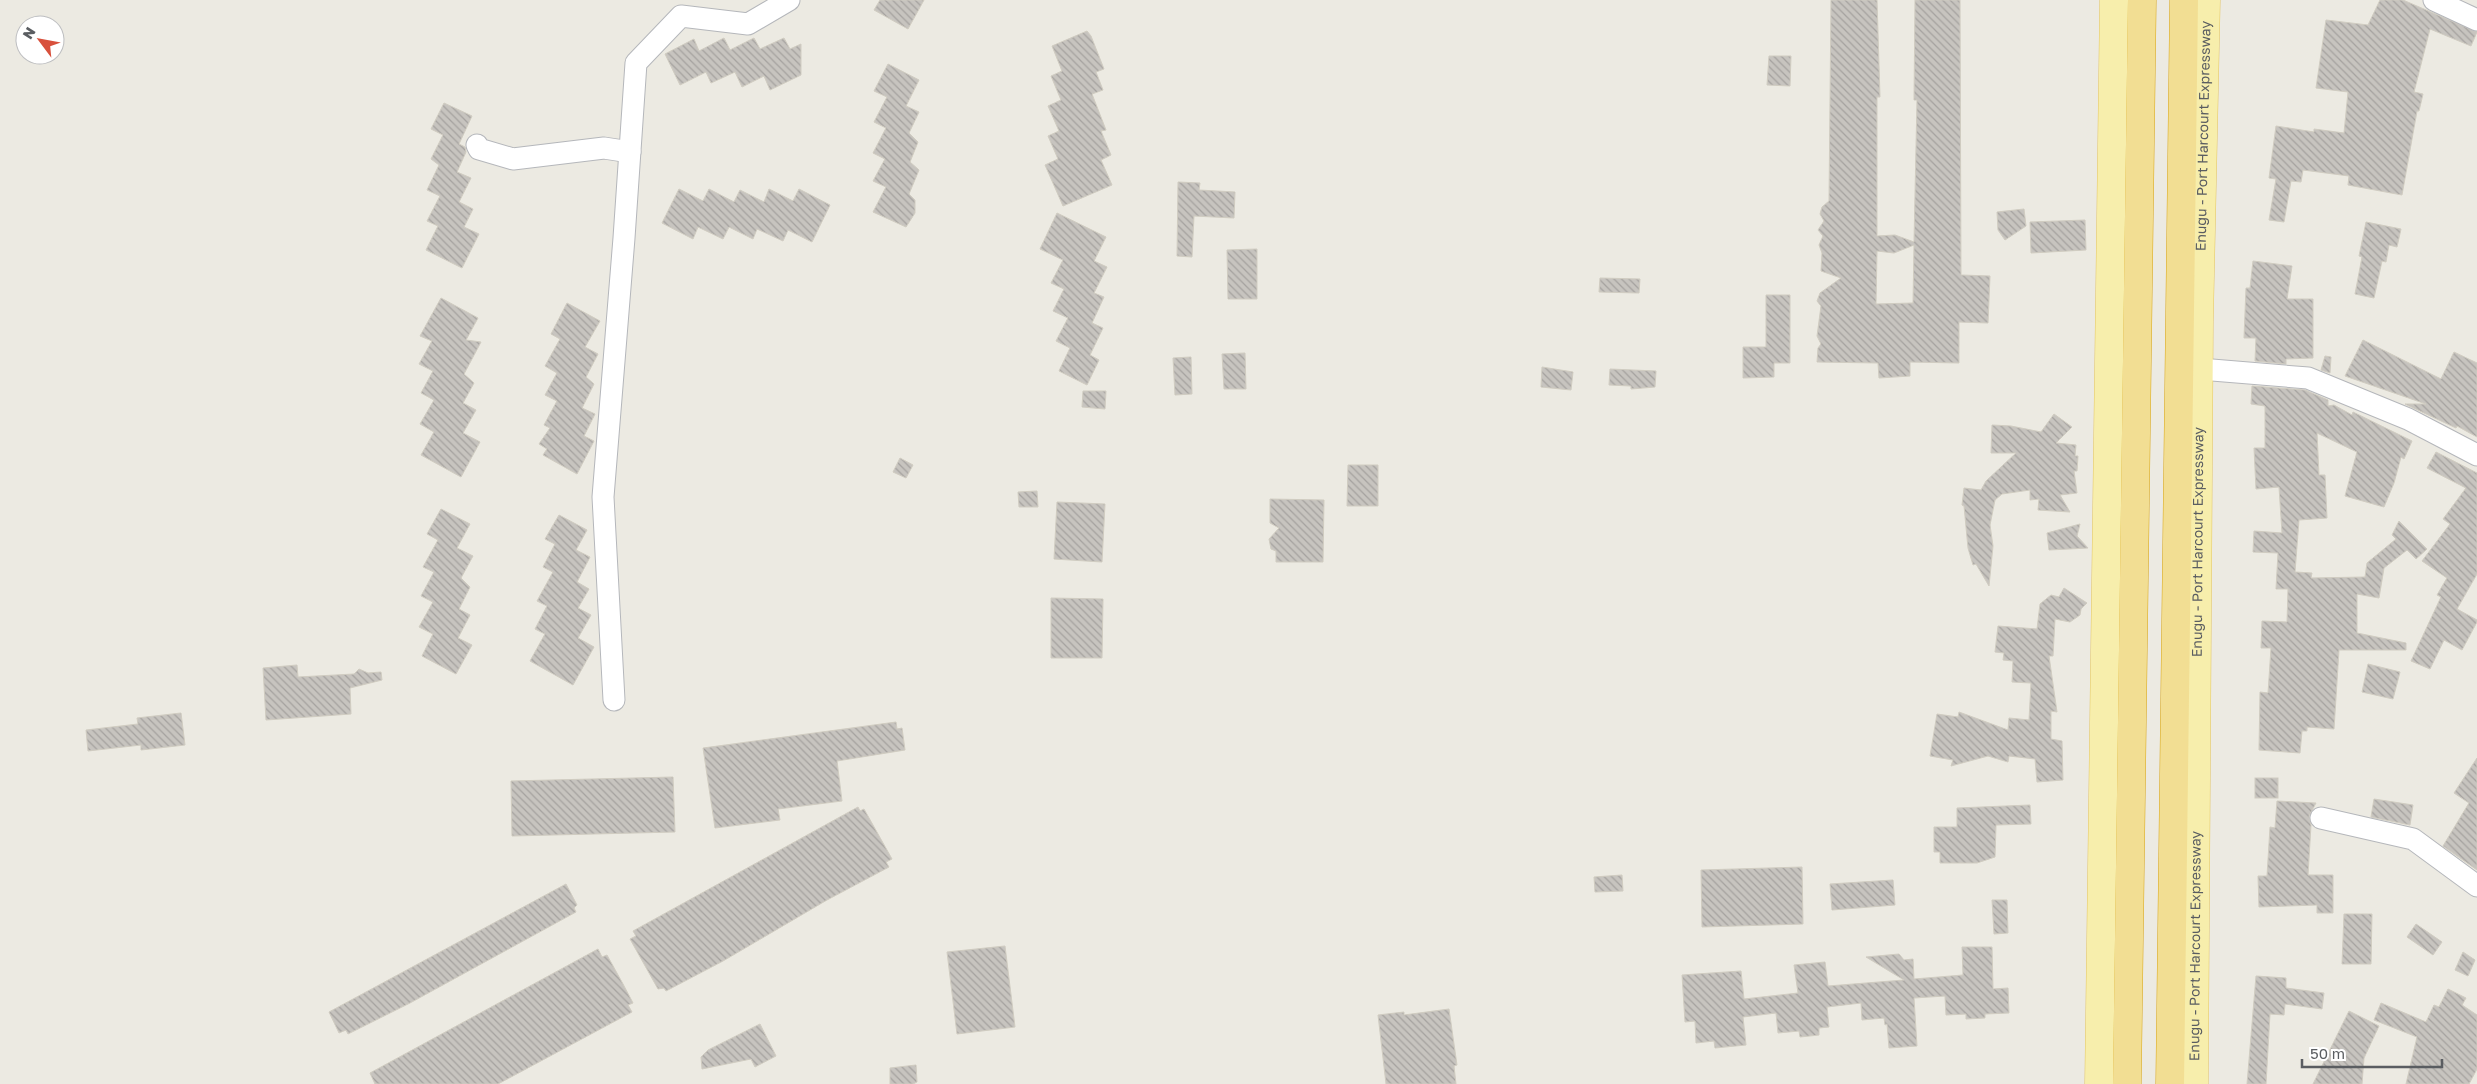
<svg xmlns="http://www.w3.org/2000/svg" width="2477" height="1084" font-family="'Golos Text',sans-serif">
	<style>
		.building { fill: url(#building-back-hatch); stroke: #d0ccc1; fill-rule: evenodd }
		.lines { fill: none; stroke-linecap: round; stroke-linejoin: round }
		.street-casing { stroke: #b5b7bb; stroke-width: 23 }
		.primary-casing { stroke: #e3c564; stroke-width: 29 }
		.highway-casing { stroke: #d8a516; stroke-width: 29 }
		.street { stroke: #fff; stroke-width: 21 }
		.primary { stroke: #f7eeac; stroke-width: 28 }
		.highway { stroke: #f2de93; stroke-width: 28 }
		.labels { text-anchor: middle; stroke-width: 4; stroke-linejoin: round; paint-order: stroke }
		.street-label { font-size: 14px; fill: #5a5d61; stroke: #fff }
	</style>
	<defs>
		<pattern id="building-back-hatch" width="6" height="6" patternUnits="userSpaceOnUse" patternTransform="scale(1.25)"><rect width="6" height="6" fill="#c7c4bf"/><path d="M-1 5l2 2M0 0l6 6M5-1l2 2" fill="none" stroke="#a5a29f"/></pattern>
	</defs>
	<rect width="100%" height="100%" fill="#eceae2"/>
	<g class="building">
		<path d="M880,0H924L908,29L874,10Z"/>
		<path d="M1831,0H1877L1880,97H1877V236L1895,235L1914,242L1917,100H1914L1915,0H1960L1961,275L1990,276L1988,323L1959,322V363L1910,362V376L1879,378L1878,363L1817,362L1818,348L1821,344L1817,336L1821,306L1817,301L1820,293L1841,278L1821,271L1822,253L1819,245L1823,236L1818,230L1824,221L1820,214L1822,207L1829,201ZM1914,245L1913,303L1876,304L1877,251L1894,253Z"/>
		<path d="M2380,0H2403L2477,32L2471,46L2430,29L2414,92L2423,94L2419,111H2417L2402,195L2348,185L2349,176L2303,170L2301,182L2291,181L2284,222L2269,220L2276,179L2269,178L2276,126L2314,132V129L2344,133L2348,92L2316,88L2326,20L2368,25Z"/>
		<path d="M1087,31L1091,36L1104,69L1096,72L1103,90L1092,94L1106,130L1101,131L1111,155L1101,160L1112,185L1063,206L1045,165L1058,159L1048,136L1059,131L1048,106L1061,100L1051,76L1062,71L1052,46Z"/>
		<path d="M724,38L730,50L754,38L760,49L784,38L790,49L801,44V75L770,90L764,76L742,87L735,72L711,83L706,72L680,85L665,54L694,39L699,51Z"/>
		<path d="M1769,56H1791L1790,86L1767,85Z"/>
		<path d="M888,64L919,80L906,106L919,112L909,133L918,142L910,162L919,170L909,194L915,200V213L906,227L873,212L886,187L873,181L885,159L873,153L886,128L874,122L887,97L874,91Z"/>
		<path d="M444,103L472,116L459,144L465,147L466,152L457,172L471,178L459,202L473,209L464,227L479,234L462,268L426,250L438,226L427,221L440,196L427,190L439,165L431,159L443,135L431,129Z"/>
		<path d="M1178,182L1200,183L1199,190L1235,192L1234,218L1194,216L1192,257L1177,256Z"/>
		<path d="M679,189L703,201L709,189L734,202L740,190L764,202L769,189L793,201L799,189L830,205L812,242L788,230L783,241L757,229L753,239L729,227L723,239L698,227L693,239L662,223Z"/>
		<path d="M2024,209L2026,226L2005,240L1998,230L1997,212Z"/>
		<path d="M1057,213L1106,237L1094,261L1107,267L1094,293L1104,297L1092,323L1103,328L1090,355L1099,360L1087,385L1059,371L1070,348L1056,341L1068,318L1053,311L1064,289L1051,283L1063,260L1040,249Z"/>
		<path d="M2085,220L2086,250L2031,253L2030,222Z"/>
		<path d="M2366,222L2401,229L2397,247L2389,245L2386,262L2382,261L2374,298L2355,294L2362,257L2359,256Z"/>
		<path d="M1257,249V299H1228L1227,250Z"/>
		<path d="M2253,261L2292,266L2287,299H2313V358L2286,359V364L2255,361L2256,338H2244L2246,288H2250Z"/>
		<path d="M1600,278L1640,279L1639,293L1599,292Z"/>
		<path d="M1766,295H1790V363H1774V377L1743,378V347H1766Z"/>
		<path d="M441,298L478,318L466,340L481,342L464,374L474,383L463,403L476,410L463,433L480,442L461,477L421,455L434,432L420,424L434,400L421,393L433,371L419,364L432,341L420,336Z"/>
		<path d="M567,303L600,321L585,347L598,354L586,377L594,384L582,408L595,414L584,436L594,441L577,474L543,455L547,449L539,444L550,428L544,425L557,401L545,395L557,373L545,366L560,339L551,334Z"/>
		<path d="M2363,340L2441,379L2454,352L2477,363V437L2457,426L2456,428L2405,404H2426L2345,376Z"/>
		<path d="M1245,353L1246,389H1224L1222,354Z"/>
		<path d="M2325,356L2331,357L2330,373L2321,370Z"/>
		<path d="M1191,357L1192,394L1175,395L1173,358Z"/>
		<path d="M1542,367L1573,372L1571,390L1541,387Z"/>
		<path d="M1610,369L1656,371L1655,387L1631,389V386L1609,385Z"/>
		<path d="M2252,386L2305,390L2328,400V406L2334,405L2352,415L2353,412L2412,441L2404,459L2401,457L2394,483L2384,507L2345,496L2357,452L2317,433L2319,475H2325L2327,518L2299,520L2295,572L2312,573L2311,578L2365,577L2367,563L2396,539L2392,535L2399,521L2427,549L2416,559L2407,550L2384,568L2379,598L2357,594V633L2406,643V650H2339L2334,729L2307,727V731H2302L2300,753L2259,750L2260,692L2268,693L2271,648H2261L2262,621L2287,622L2288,589H2276L2278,553L2253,552L2254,531L2282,533L2279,487L2256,489L2254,448H2265V406L2251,404Z"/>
		<path d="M1083,391H1106L1105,409L1082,407Z"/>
		<path d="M2054,414L2072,427L2056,443L2076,445L2075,456H2078L2077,471H2074L2077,493L2060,495L2070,512L2038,510L2039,499L2030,500V490L2002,494L1995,500L1990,525L1993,546L1989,586L1976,564L1973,565L1968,548L1964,506L1962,505L1964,488L1981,490L1986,481L2016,453H1991L1992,425L2011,426L2041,432Z"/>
		<path d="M2436,452L2477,473V574L2457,609L2477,620V622L2462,650L2444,640L2430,669L2411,661L2441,597L2437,595L2447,578L2422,561L2450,524L2443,519L2466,488L2427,468Z"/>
		<path d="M900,458L913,465L906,478L893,472Z"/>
		<path d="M1348,465H1378V506H1347Z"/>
		<path d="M1037,491L1038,507H1019L1018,492Z"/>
		<path d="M1270,499L1324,500L1323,562H1276V551L1271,549L1269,539L1279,528L1270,523Z"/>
		<path d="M1057,502L1105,504L1102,562L1054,559Z"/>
		<path d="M441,509L470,524L457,548L473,556L461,578L470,587L459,609L470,615L458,638L472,645L456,674L422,656L433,634L419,627L433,602L421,596L434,572L423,567L438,540L427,534Z"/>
		<path d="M559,515L587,530L576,550L590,557L577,582L589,589L578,608L591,615L578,638L594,647L573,685L530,661L545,634L535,629L547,606L537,601L553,572L543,567L555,544L545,539Z"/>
		<path d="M2080,524L2077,536L2088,548L2049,550L2047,533Z"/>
		<path d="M2064,588L2087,603L2081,609L2080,615L2070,622L2055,619L2053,656H2049L2057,712L2051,711V739L2062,741L2063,780L2037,782L2035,759L2009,756L2008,762L1988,756L1951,766L1953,760L1930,756L1937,714L1958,717L1959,712L2008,730L2009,718L2029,720L2031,683L2012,682L2013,661L2003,660L2004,653L1995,652L1998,626L2037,629L2040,604L2051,595L2059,597Z"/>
		<path d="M1051,598L1103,599L1102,658H1051Z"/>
		<path d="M2368,664L2400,672L2393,699L2362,692Z"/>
		<path d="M297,665L298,677L354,674L359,669L368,673L381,672L382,680L350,688L351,714L266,720L263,668Z"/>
		<path d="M181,713L185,745L141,750V745L88,751L86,730L138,724L137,718Z"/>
		<path d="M896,722L897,729L902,728L905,750L837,761L842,801L778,809L780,820L715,828L703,748Z"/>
		<path d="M2477,758V870L2443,846L2469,803L2454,793Z"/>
		<path d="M673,777L675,832L512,836L511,781Z"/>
		<rect x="2255" y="778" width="23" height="20"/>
		<path d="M2374,799L2413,805L2410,825L2371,817Z"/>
		<path d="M2277,801L2316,803L2309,816L2311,825L2308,875H2333V913H2317V905L2259,907L2258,876H2267L2270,827L2275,828Z"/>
		<path d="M2030,805L2031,824L1996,825L1995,857L1977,863H1940V852H1934V827H1957V808Z"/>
		<path d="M858,807L860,811L864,809L892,859L886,862L889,867L827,900L723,961L666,991L664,988L658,989L630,939L636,936L633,931Z"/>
		<path d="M1802,867L1803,924L1702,927L1701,870Z"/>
		<path d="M1622,875L1623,891L1595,892L1594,877Z"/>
		<path d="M1893,880L1895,905L1832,910L1830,884Z"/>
		<path d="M566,884L577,905L574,908L576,912L410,1003L348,1034L346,1030L339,1033L329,1012Z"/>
		<path d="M1992,900H2007L2008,933L1994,934Z"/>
		<path d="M2344,914H2372L2371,964H2342Z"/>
		<path d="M2416,924L2442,942L2433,955L2407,937Z"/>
		<path d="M1005,946L1015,1027L957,1034L947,952Z"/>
		<path d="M1962,947H1992L1993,989L2008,988L2009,1013L1985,1014V1018L1966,1019V1014L1946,1015L1945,996L1914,998L1917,1046L1889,1048L1887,1024L1885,1025L1884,1018L1862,1020L1861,1003L1827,1007L1829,1027L1819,1028V1035L1800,1037L1799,1031L1778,1033L1776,1013L1743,1017L1746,1045L1715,1048L1714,1041L1696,1043L1695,1021L1685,1022L1682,975L1741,971L1744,999L1798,993L1794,965L1825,962L1828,986L1904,980L1866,957L1899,954L1904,960L1913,959L1914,979L1963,975Z"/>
		<path d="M598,949L602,957L607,955L623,984L633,1003L628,1005L632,1012L498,1084H375L370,1073Z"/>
		<path d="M2463,952L2475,960L2468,976L2455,970Z"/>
		<path d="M2256,976L2286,978V988L2324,993L2322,1009L2285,1004L2284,1015L2270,1014L2266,1084H2247Z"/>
		<path d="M2448,989L2466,998L2462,1005L2477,1015V1069L2469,1084H2406L2417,1037L2374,1020L2381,1003L2426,1022L2434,1005L2439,1007Z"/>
		<path d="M1449,1009L1457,1065L1454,1066L1456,1084H1386L1378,1015L1404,1012V1015Z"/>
		<path d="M2349,1011L2379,1026L2364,1058L2362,1084H2313Z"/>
		<path d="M760,1024L776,1056L755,1067L751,1059L702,1069L701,1057L708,1050Z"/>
		<path d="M916,1065L917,1082L913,1084H890V1068Z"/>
	</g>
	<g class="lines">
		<g class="street-casing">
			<g id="street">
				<path d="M2434,0L2477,20"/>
				<path d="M477,145L479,149L513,159L604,148L630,152"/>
				<path d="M2200,369L2308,378L2408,419L2477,455"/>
				<path d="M614,700L603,497L624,238L636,63L681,16L748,24L789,0"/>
				<path d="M2321,818L2413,839L2477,886"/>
			</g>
		</g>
		<g class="primary-casing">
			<g id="primary">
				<path d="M2099,1084L2114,0"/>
				<path id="s1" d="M2194,1084L2199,322L2206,0"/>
			</g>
		</g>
		<g class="highway-casing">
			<g id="highway">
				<path d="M2127,1084L2142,0"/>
				<path d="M2170,1084L2184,0"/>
			</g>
		</g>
		<use href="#street" class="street"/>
		<use href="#primary" class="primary"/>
		<use href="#highway" class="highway"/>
	</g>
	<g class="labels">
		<g class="street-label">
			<text dy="5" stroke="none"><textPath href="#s1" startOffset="948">Enugu - Port Harcourt Expressway</textPath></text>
			<text dy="5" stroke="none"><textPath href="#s1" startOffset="542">Enugu - Port Harcourt Expressway</textPath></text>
			<text dy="5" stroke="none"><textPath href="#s1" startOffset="138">Enugu - Port Harcourt Expressway</textPath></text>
		</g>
	</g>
	<g transform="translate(40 40) rotate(302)"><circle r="24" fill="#ffffff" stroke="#bdbec0"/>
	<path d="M0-4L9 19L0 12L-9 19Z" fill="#d8503c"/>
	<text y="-8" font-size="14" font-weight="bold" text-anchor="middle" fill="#5a5d61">N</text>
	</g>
	<path d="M2302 1059v8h140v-8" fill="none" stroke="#5a5d61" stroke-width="2.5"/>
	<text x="2310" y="1059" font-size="15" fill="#5a5d61" stroke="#ffffff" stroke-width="4" paint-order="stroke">50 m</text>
</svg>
